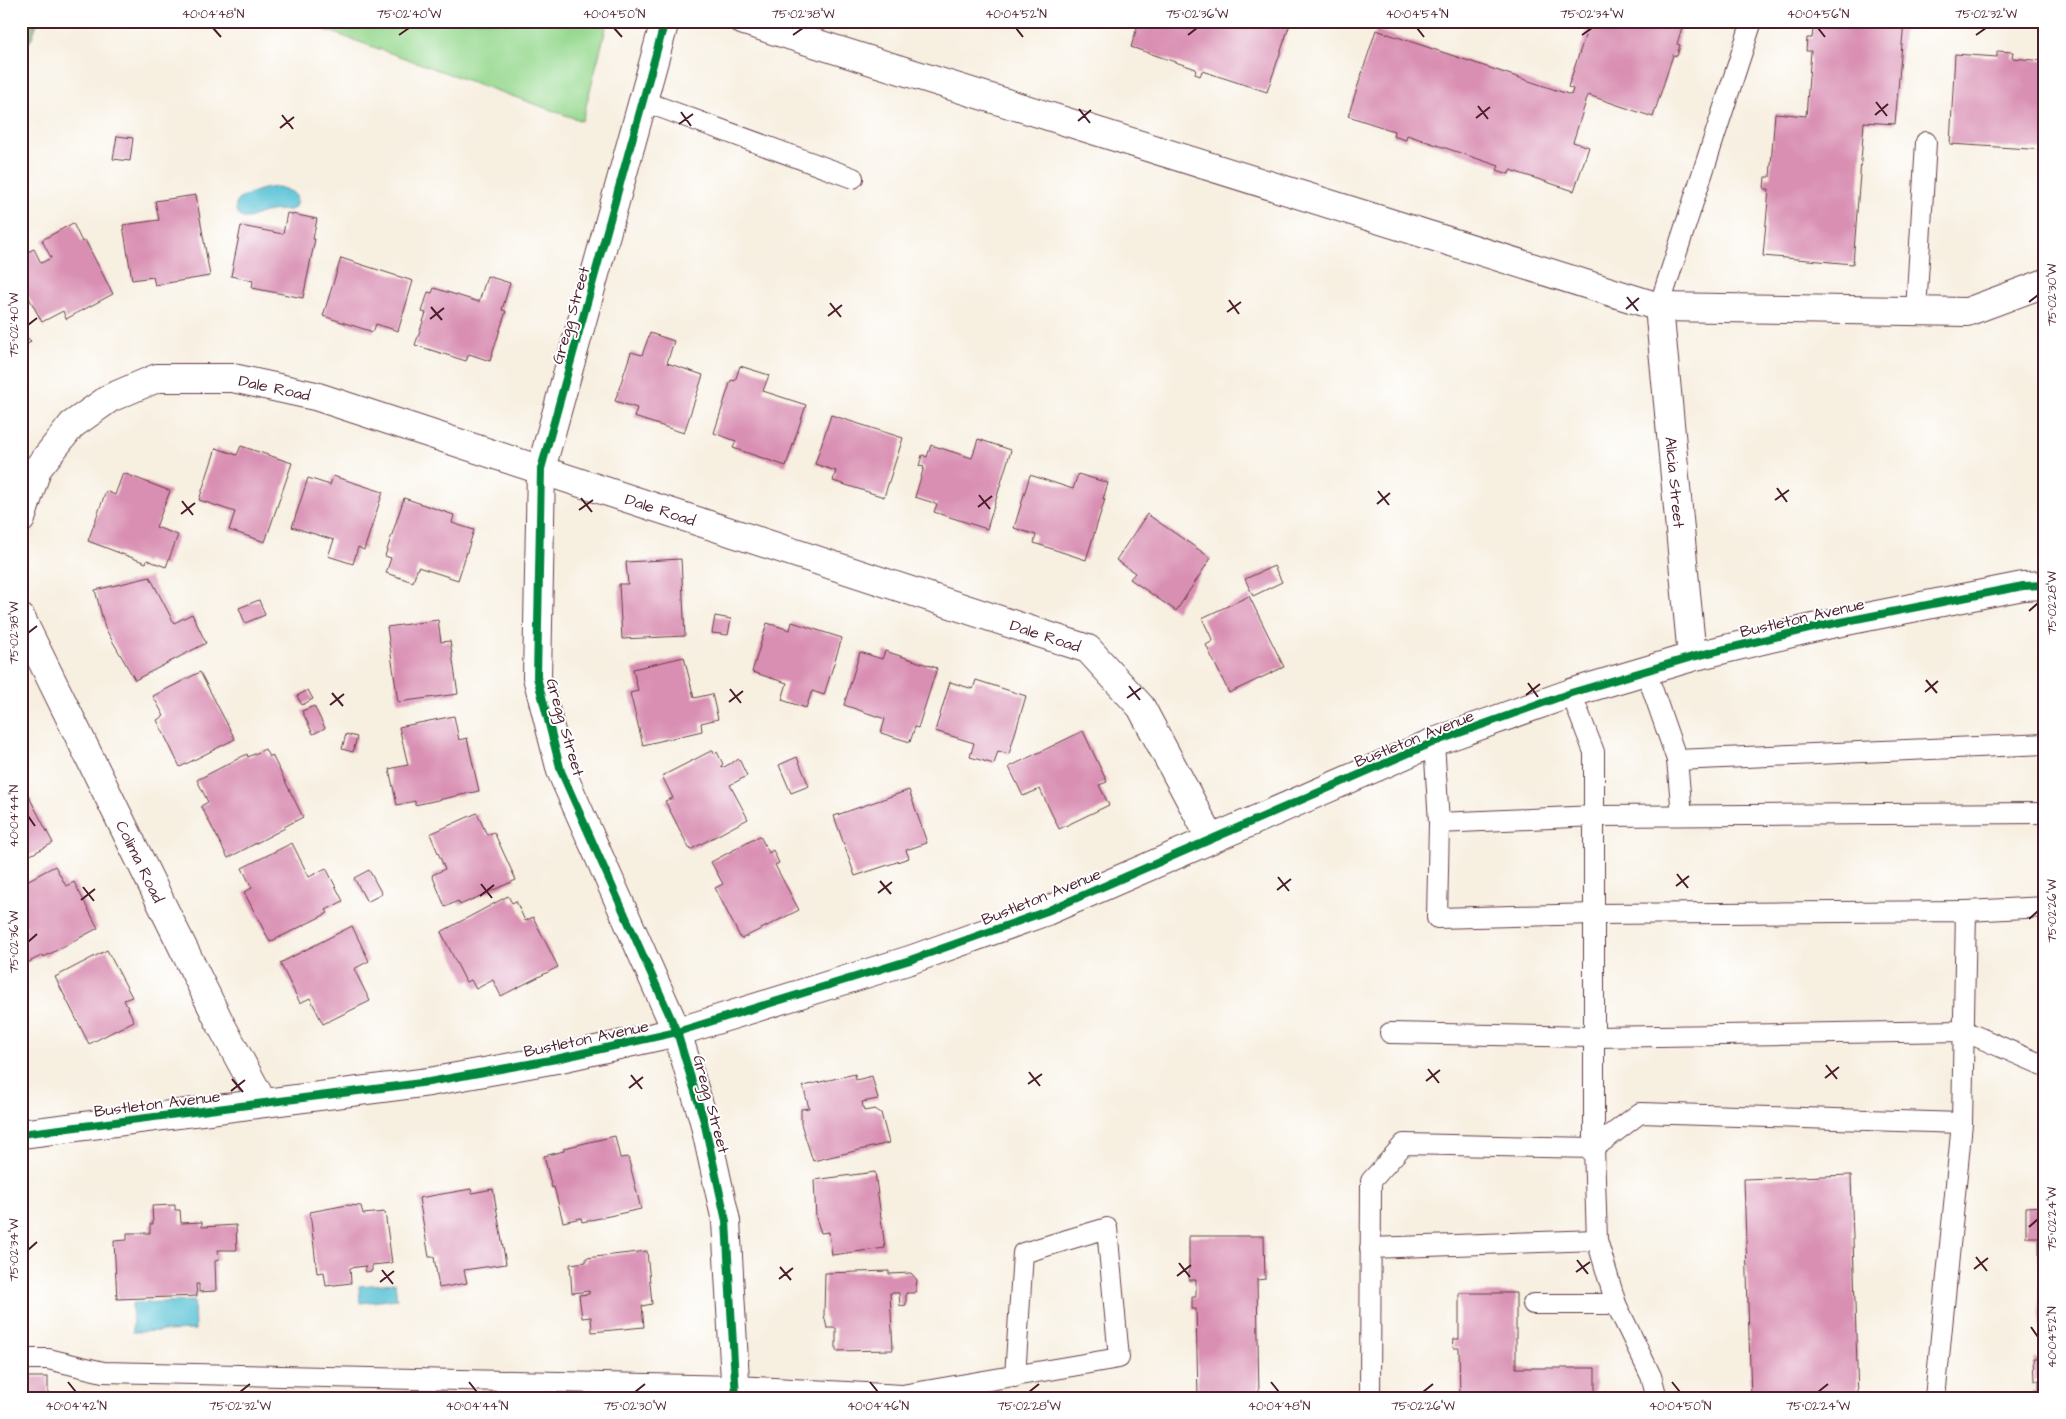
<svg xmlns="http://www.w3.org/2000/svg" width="2066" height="1419" font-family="'Architects Daughter',sans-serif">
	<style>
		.green { fill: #97d990; stroke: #707c5e }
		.forest { fill: #79b97a; stroke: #626c52 }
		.water { fill: #59c2d5; stroke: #527080 }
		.building { fill: #d98fb2 }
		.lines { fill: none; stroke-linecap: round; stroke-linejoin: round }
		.service-casing { stroke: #643e46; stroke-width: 22 }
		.minor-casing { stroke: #643e46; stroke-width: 30 }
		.primary-casing { stroke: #643e46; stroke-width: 30 }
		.service { stroke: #fff; stroke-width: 20 }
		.minor { stroke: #fff; stroke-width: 28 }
		.primary { stroke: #fff; stroke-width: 28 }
		.cycleway-casing { stroke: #fff; stroke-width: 11 }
		.cycleway { stroke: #00873e; stroke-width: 8 }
		.ticks { fill: none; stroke: #4a1f2b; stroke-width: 2 }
		.labels { text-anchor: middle; stroke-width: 4; stroke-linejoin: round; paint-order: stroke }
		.street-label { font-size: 16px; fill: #4a1f2b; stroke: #fff }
		.neatline { fill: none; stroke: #4a1f2b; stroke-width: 2 }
		.ticks-label { font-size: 12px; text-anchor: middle; fill: #4a1f2b }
	</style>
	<rect width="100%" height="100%" fill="#fff"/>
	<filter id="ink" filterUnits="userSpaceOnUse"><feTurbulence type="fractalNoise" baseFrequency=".02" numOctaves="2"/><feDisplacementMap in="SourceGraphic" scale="10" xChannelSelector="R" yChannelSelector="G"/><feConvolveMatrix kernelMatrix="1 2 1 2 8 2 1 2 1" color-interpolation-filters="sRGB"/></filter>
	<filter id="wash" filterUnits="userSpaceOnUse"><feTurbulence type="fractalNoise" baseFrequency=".0096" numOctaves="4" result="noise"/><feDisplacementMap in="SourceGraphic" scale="20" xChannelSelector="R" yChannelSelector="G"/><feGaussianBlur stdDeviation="1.12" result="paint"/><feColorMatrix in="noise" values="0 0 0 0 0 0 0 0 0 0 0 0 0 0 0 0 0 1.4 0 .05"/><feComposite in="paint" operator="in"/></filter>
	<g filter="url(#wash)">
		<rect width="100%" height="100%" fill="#f7efe0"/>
		<path class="green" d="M300,21H608L582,121Z"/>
		<path class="forest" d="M21,21H38L31,40L21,53Z"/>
		<g class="water">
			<path d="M278,187C289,190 303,194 294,208L290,210C281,210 274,210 265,212C256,214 242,225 237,212C235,208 236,204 238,200C251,192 262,188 278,187Z"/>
			<path d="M395,1283L397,1299L360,1303L359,1286Z"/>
			<path d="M194,1301L195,1330L133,1332L132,1303Z"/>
		</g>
		<g id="blocks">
			<g class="building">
				<path d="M1139,21H1291L1267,92L1202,71L1200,76L1195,74L1196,69L1131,47Z"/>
				<path d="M1590,21H1684L1677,44L1680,45L1677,56L1673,55L1653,117L1588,95L1573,142L1589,147L1574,191L1510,170L1509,174L1497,170L1499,166L1407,135L1406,140L1393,136L1394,131L1348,116L1376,30L1571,95L1573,89L1568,87Z"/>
				<path d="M1814,21H1904L1895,124L1864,122L1853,264L1763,256L1769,189H1764L1765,177H1770L1775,113L1806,116L1811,51H1806L1807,38H1812Z"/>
				<path d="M1997,51L2013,52L2012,58L2045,61V150L1950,144L1955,54L1997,57Z"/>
				<path d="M117,136L133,138L130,161L113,159Z"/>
				<path d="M196,195L210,276L155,285L153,277L132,280L123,225L159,220L155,201Z"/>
				<path d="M287,213L317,219L313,239H315L303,298L252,288L253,281L231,276L241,226L283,234Z"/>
				<path d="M73,223L82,242L85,240L113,294L66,319L63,311L42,322L21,283V255L34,249L41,263L51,258L42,240Z"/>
				<path d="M341,258L413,281L398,331L376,324L373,332L323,316Z"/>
				<path d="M487,276L510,283L502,310L506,311L490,361L469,354L466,361L415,345L426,313L422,312L428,292L432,293L434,288L479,302Z"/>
				<path d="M21,332L31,341L21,351Z"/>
				<path d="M650,333L674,341L667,363L703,375L684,433L634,417L637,408L615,401L631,352L642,355Z"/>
				<path d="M740,366L769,375L763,391L806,405L786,466L733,448L736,441L714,433L731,380L735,381Z"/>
				<path d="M831,415L903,438L884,497L833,481L836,471L815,464Z"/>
				<path d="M978,439L1011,450L987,529L934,512L937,504L915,497L924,467L919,466L922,455L927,457L931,445L972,458Z"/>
				<path d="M241,446L292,463L265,542L229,530L235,512L199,500L216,448L237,455Z"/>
				<path d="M123,473L170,491L156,527L178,535L166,567L147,560L146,563L88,541L106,491L115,495Z"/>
				<path d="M1078,474L1108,483L1103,499H1105L1086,560L1034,543L1036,535L1014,528L1030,475L1073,489Z"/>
				<path d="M333,476L383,492L364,550L358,547L353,564L328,556L334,540L292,527L308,478L330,485Z"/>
				<path d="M404,498L454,515L452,523L474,530L458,580L418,567L413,582L386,573L391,558L385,556Z"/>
				<path d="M1147,514L1211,558L1176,611L1130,579L1135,573L1116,560Z"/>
				<path d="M681,559L685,636L622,639L619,584H628L626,562Z"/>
				<path d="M1274,566L1282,582L1253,596L1245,579Z"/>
				<path d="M150,577L174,623L192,614L206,643L135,680L105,628L95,590Z"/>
				<path d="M1249,596L1284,667L1229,693L1206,645L1213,641L1202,618Z"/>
				<path d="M259,600L265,615L245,623L239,608Z"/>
				<path d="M715,616L731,619L728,635L712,633Z"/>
				<path d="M438,620L441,642L450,641L458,694L398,702L387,627Z"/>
				<path d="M792,622L842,638L824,695L812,691L806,708L782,700L787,683L752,672L767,623L790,630Z"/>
				<path d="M885,651L937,668L918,728L915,727L910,742L881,733L885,719L844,705L860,652L882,659Z"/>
				<path d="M684,657L694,698L712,694L718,719L701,723L702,731L643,745L630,693L638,691L633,669Z"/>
				<path d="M200,672L235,739L180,767L157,720L164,716L153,696Z"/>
				<path d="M976,680L1026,696L1009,754L998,751L994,764L970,757L974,743L935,731L950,682L973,689Z"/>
				<path d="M308,690L313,699L302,705L297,696Z"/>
				<path d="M314,706L325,728L313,734L302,711Z"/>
				<path d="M454,716L459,740L467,738L479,791L415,805V801L397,805L389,769L408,765L399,727Z"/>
				<path d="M1083,731L1107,782L1099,785L1109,805L1059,829L1040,789L1023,796L1009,767Z"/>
				<path d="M346,734L357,737L353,752L342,749Z"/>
				<path d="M265,749L269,757L272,755L303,817L284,827L285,828L228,858L201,806L208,802L197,780L247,754L248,757Z"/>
				<path d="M713,750L714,754L717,752L723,764L721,766L722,768L739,759L747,776L730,785L748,819L690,850L665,801L673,798L662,776Z"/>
				<path d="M797,757L809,786L791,793L779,765Z"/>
				<path d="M909,790L927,843L906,850L909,858L855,876L834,816Z"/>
				<path d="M28,795L53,843L21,860V798Z"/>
				<path d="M477,813L487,835L494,832L516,880L460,905L458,901L445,907L432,875L445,869L430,834Z"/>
				<path d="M760,836L769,853L773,850L779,863L775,865L799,910L741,939L715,888L723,884L711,862Z"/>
				<path d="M292,843L309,877L326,868L343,901L326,910L328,913L270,942L244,892L252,888L242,868Z"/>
				<path d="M55,866L66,886L74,882L98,928L44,957L43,955L27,963L21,953V931L27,928L21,917V884Z"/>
				<path d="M369,870L382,894L367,902L354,878Z"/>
				<path d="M508,896L512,903L516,901L525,921L533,917L558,967L501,996L493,980L476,989L471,980L466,982L441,932Z"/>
				<path d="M352,926L369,961L354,969L370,1001L323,1024L310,998L300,1003L280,963Z"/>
				<path d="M107,950L132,997L124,1000L134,1021L89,1044L55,977Z"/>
				<path d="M855,1074L856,1080L872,1076L878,1099L862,1102L864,1111L875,1109L881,1113L889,1143L813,1161L801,1124V1109L809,1108L803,1086Z"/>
				<path d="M615,1136L620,1158L628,1157L641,1209L582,1222L581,1218L563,1222L554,1187L552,1188L544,1156L564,1151V1148Z"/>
				<path d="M875,1172L885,1248L832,1255L829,1232L821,1233L816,1218L814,1180Z"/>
				<path d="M1851,1175L1858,1398H1751L1744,1179Z"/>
				<path d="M471,1189L472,1193L493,1189L506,1264L464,1270L467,1283L439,1288L434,1257H429L419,1198Z"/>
				<path d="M175,1205V1210H180L181,1223L202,1222V1227L236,1225L237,1250H218L219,1260L215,1261L216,1291L199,1292V1284H196L197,1296L117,1299L114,1241L127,1240V1233H150V1224H153L152,1206Z"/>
				<path d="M347,1205L361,1206L363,1214L385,1212L392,1263L372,1265V1271L366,1272L365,1266L350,1268L351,1283L326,1286L324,1272L317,1273L310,1212Z"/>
				<path d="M2045,1206V1398H2032V1391H2039V1380H2035L2034,1358H2040L2039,1237H2026V1207Z"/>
				<path d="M1189,1236H1264L1265,1279L1257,1280L1259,1398H1198L1196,1309H1192V1297H1196V1280H1189Z"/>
				<path d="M647,1251L652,1304L642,1306L644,1327L592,1332L591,1317L582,1318L579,1295L589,1294V1291L572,1293L570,1264L586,1262V1258Z"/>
				<path d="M889,1271V1274L911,1273L917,1280L915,1293H906V1305L900,1306L899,1293H890L893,1350L836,1351V1328H827L824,1315L825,1273Z"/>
				<path d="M1459,1293H1516V1368H1595V1398H1460L1459,1348H1453L1454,1339H1459Z"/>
				<rect x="21" y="1377" width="27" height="21"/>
			</g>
		</g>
	</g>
	<g filter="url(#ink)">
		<use href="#blocks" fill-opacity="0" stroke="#643e46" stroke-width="1"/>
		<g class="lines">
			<g class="service-casing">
				<g id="service">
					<path d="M643,101L853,178"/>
					<path d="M1659,307L1752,21"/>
					<path d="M1916,311L1926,142"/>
					<path d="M1646,671L1677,760L2045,744"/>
					<path d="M1571,693L1594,752V1148L1597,1240L1616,1304L1651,1376L1657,1398"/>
					<path d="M1677,760L1682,815"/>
					<path d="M1439,823L1595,816L2045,813"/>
					<path d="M1966,911L2045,907"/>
					<path d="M1390,1033L1595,1037L1964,1031L2045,1066"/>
					<path d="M1370,1248L1597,1240"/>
					<path d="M1533,1304H1616"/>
					<path d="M21,1359H48L103,1372L736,1386L902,1395L1119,1358L1107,1228L1023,1253L1015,1377"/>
					<path d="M1370,1398L1371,1181L1404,1144L1594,1148L1640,1113L1962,1123L1966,911L1595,914L1437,918L1439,823L1434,742"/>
					<path d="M1935,1398L1962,1123"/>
				</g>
			</g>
			<g class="minor-casing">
				<g id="minor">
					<path d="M665,21L541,469L537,677L561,771L677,1032L704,1121L726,1221L736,1398"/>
					<path d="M744,21L1659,307L1967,312L2045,283"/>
					<path id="s1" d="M1659,307L1692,657"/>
					<path id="s2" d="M21,519L37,469L72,425L110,398L157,378H233L315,396L1088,649L1141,707L1211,839"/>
					<path id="s3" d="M21,618L220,1023L263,1103"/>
				</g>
			</g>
			<g class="primary-casing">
				<path id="primary" d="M21,1134L429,1082L556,1059L677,1032L910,960L1047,911L1434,742L1571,693L1692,657L1821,626L2023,586L2045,585"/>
			</g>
			<use href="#service" class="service"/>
			<use href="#minor" class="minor"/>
			<use href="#primary" class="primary"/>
			<g class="cycleway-casing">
				<g id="cycleway">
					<path d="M665,21L541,469L537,677L561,771L677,1032L704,1121L726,1221L736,1398"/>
					<path d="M21,1134L429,1082L556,1059L677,1032L910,960L1047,911L1434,742L1571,693L1692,657L1821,626L2023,586L2045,585"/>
				</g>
			</g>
			<use href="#cycleway" class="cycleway"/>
		</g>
	</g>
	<path class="ticks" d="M213,28L221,37M614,28L622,37M1016,28L1023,37M1417,28L1424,37M1818,28L1825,37M399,35L409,28M793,35L803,28M1188,35L1197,28M1582,35L1592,28M1976,35L1986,28M1876,102L1887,116M1478,106L1488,119M1079,109L1090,123M681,112L691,126M282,115L293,129M1875,115L1888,104M1476,118L1490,107M1078,121L1091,110M679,124L693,114M280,128L294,117M1627,297L1638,311M1229,300L1239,314M2029,302L2038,295M830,303L841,317M431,307L442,320M1626,309L1639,298M1227,312L1241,302M828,316L842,305M430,319L444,308M28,325L37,318M1777,488L1787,502M1378,491L1389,505M979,495L990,509M581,498L592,512M1775,500L1789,490M182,501L193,515M1377,504L1390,493M978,507L992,496M579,510L593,500M181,514L195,503M2029,611L2038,603M28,633L37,626M1926,680L1937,693M1528,683L1538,697M1129,686L1140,700M730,689L741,703M1925,692L1938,681M332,693L343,706M1526,695L1540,684M1127,698L1141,688M729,702L743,691M330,705L344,694M28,816L35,826M1677,874L1688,888M1278,877L1289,891M880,881L891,894M481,884L492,898M1676,886L1689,876M83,887L94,901M1277,890L1291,879M878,893L892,882M480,896L494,885M81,900L95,889M2029,919L2038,911M28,942L37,934M1826,1065L1837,1079M1428,1069L1439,1083M1029,1072L1040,1086M631,1075L642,1089M1825,1078L1839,1067M232,1079L243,1092M1426,1081L1440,1070M1028,1084L1042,1074M629,1088L643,1077M231,1091L245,1080M2029,1227L2038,1219M28,1250L37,1242M1976,1257L1987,1271M1577,1260L1588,1274M1179,1263L1190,1277M780,1267L791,1280M1974,1269L1988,1258M382,1270L393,1284M1576,1272L1590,1262M1177,1276L1191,1265M779,1279L793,1268M380,1282L394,1271M2031,1327L2038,1337M68,1382L76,1392M469,1382L477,1392M870,1382L878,1392M1271,1382L1279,1392M1672,1382L1680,1392M240,1392L250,1384M635,1392L645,1384M1029,1392L1039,1384M1423,1392L1433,1384M1818,1392L1828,1384"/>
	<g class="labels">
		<g class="street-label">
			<text transform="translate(570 315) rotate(-74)" y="6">Gregg Street</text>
			<text dy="6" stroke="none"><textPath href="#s2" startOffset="325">Dale Road</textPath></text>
			<text dy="6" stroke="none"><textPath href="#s1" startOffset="176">Alicia Street</textPath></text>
			<text dy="6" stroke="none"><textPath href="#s2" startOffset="730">Dale Road</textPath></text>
			<text transform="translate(1802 617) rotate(-13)" y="6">Bustleton Avenue</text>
			<text dy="6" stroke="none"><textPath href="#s2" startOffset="1135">Dale Road</textPath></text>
			<text transform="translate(566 727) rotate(74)" y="6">Gregg Street</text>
			<text transform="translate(1414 738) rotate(-22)" y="6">Bustleton Avenue</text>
			<text dy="6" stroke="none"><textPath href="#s3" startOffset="271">Colima Road</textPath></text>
			<text transform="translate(1041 896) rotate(-22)" y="6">Bustleton Avenue</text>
			<text transform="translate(586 1038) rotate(-12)" y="6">Bustleton Avenue</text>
			<text transform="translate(157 1103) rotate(-7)" y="6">Bustleton Avenue</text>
			<text transform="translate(712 1104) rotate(75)" y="6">Gregg Street</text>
		</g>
	</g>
	<rect width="2066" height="1419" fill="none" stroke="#fff" stroke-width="55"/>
	<rect x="28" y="28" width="2010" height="1364" class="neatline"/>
	<g class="ticks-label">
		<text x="213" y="18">40°04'48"N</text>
		<text x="409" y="18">75°02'40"W</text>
		<text x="614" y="18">40°04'50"N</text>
		<text x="803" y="18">75°02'38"W</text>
		<text x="1016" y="18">40°04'52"N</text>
		<text x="1197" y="18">75°02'36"W</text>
		<text x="1417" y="18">40°04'54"N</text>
		<text x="1592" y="18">75°02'34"W</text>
		<text x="1818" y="18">40°04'56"N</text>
		<text x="1986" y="18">75°02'32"W</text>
		<text transform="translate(2052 295) rotate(-90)" y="4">75°02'30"W</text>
		<text transform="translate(14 325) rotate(-90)" y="4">75°02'40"W</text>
		<text transform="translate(2052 603) rotate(-90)" y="4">75°02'28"W</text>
		<text transform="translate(14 633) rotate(-90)" y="4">75°02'38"W</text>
		<text transform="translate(14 816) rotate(-90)" y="4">40°04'44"N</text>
		<text transform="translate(2052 911) rotate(-90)" y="4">75°02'26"W</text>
		<text transform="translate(14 942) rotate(-90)" y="4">75°02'36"W</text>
		<text transform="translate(2052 1219) rotate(-90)" y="4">75°02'24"W</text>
		<text transform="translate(14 1250) rotate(-90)" y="4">75°02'34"W</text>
		<text transform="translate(2052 1337) rotate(-90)" y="4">40°04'52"N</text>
		<text x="76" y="1410">40°04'42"N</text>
		<text x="240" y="1410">75°02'32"W</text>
		<text x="477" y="1410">40°04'44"N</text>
		<text x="635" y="1410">75°02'30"W</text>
		<text x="878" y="1410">40°04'46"N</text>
		<text x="1029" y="1410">75°02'28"W</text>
		<text x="1279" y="1410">40°04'48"N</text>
		<text x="1423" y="1410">75°02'26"W</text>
		<text x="1680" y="1410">40°04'50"N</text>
		<text x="1818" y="1410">75°02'24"W</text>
	</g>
</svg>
